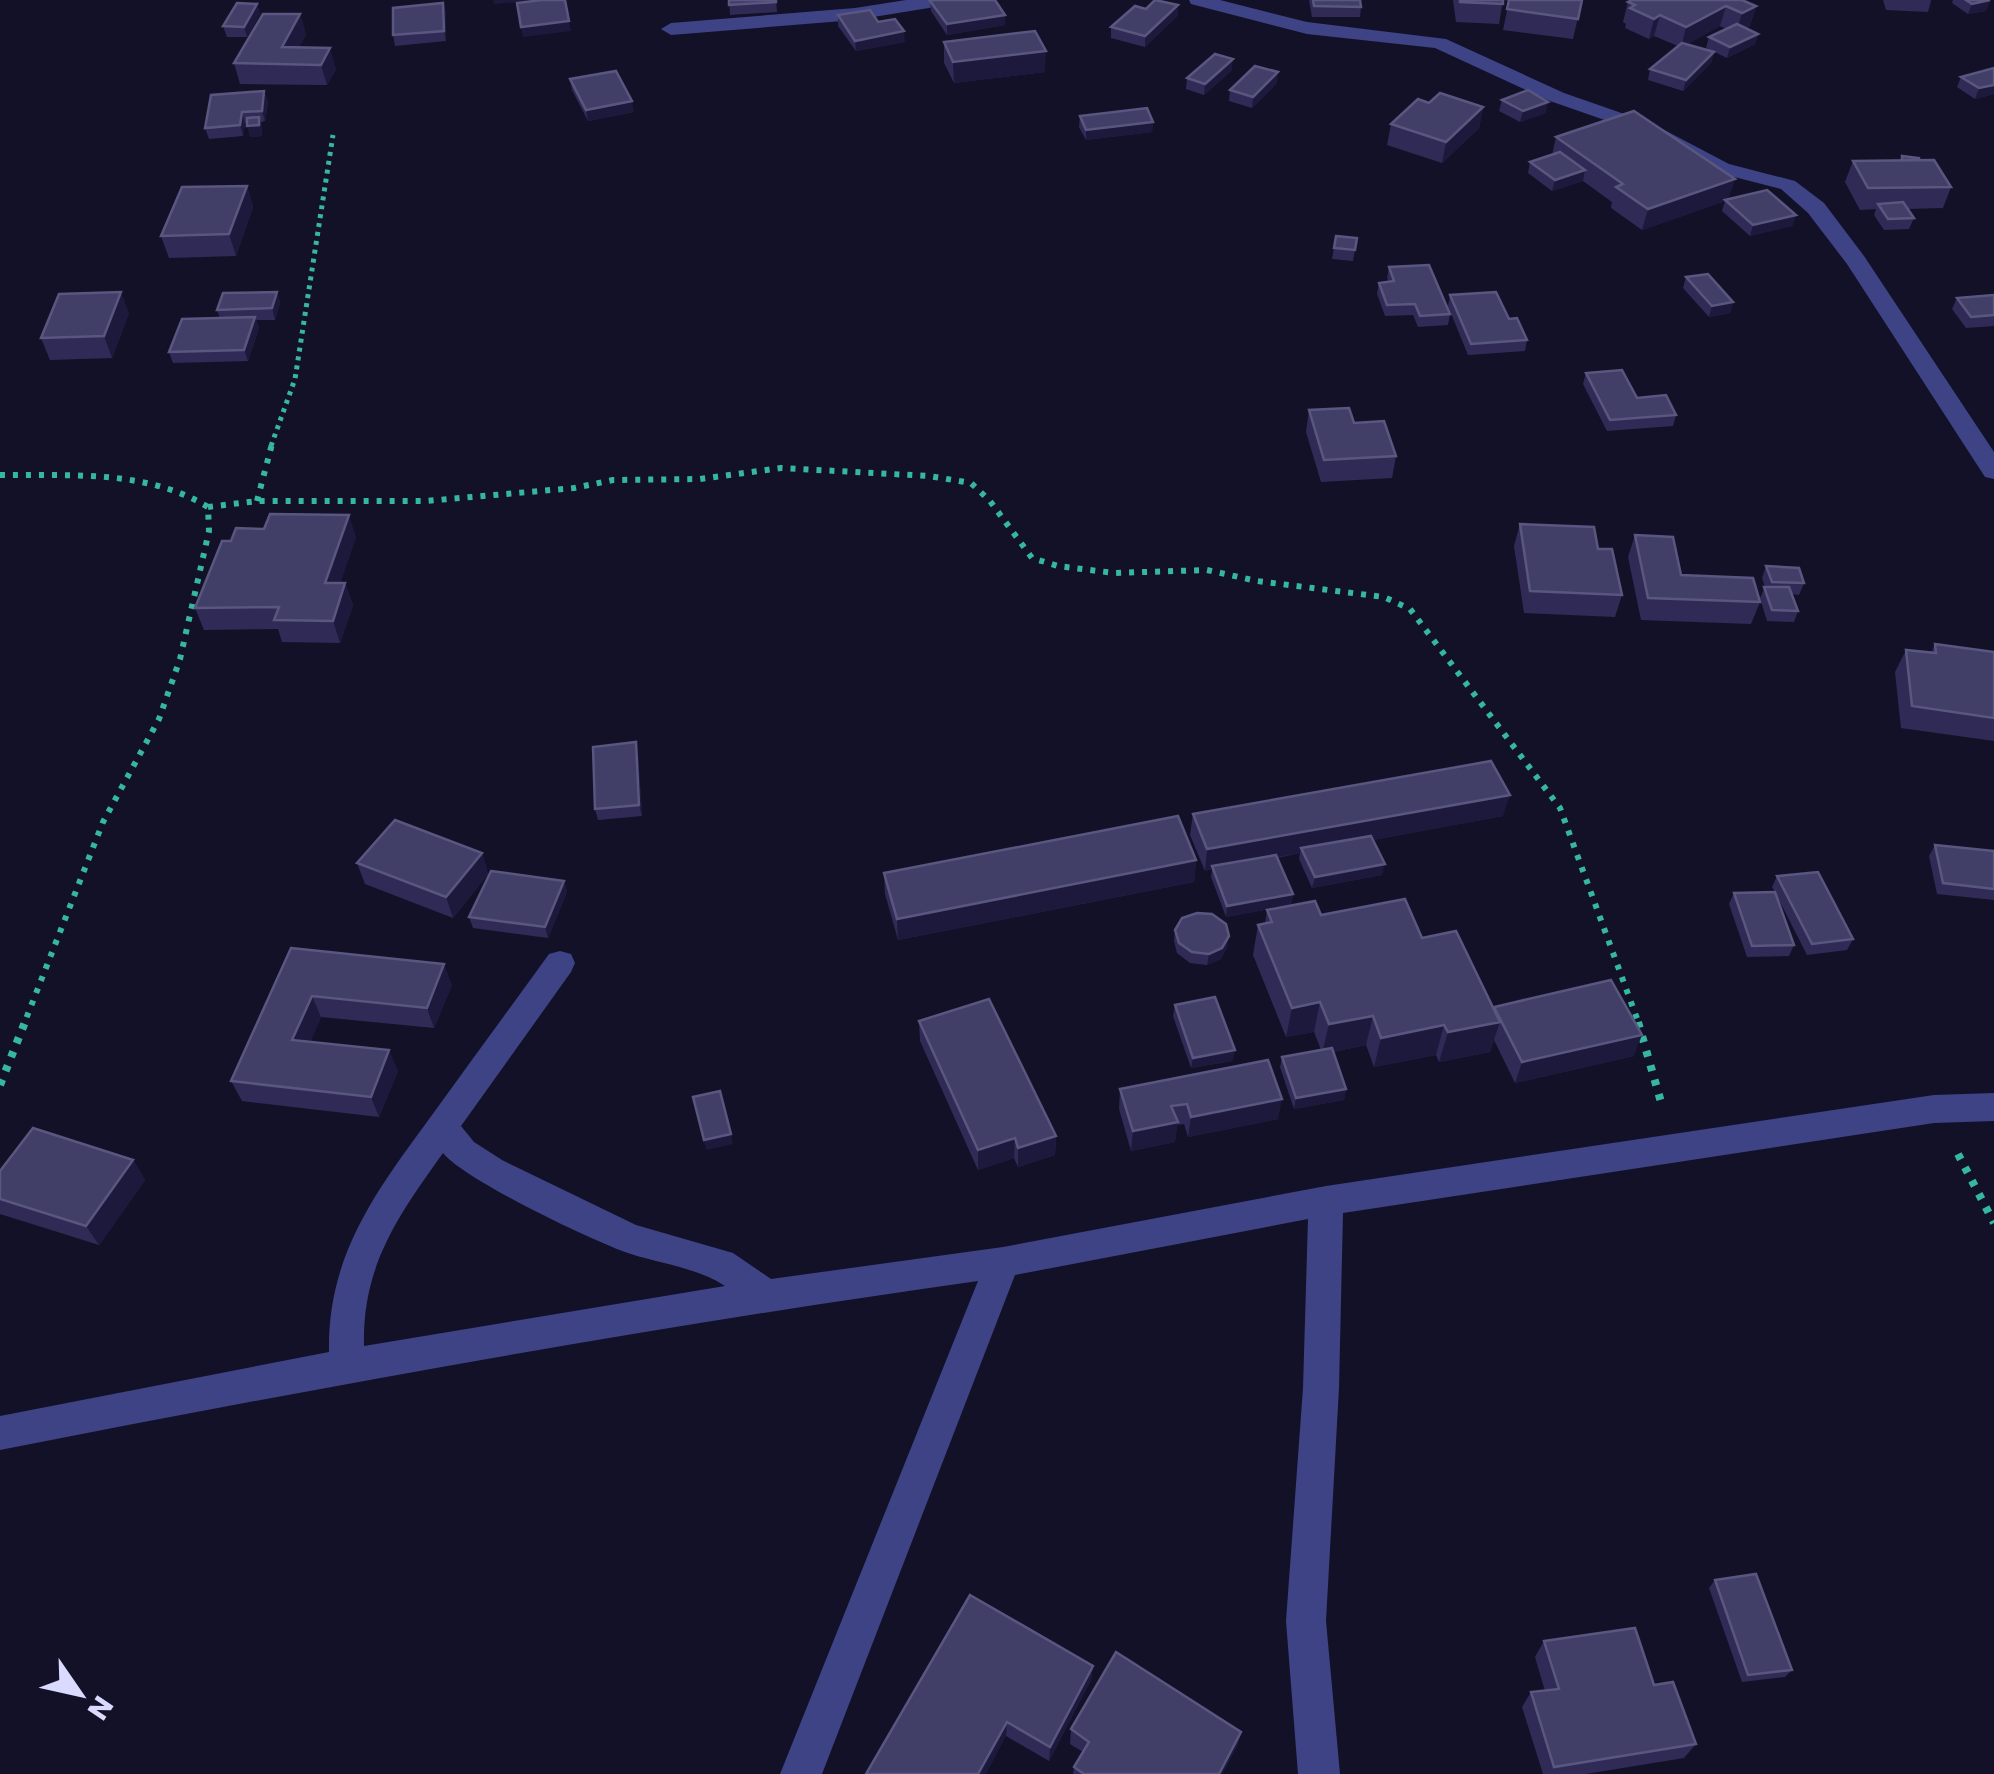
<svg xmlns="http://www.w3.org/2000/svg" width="1994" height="1774" font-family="Poppins,sans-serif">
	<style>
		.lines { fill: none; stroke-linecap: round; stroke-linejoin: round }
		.path-far2 { stroke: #35b7a1; stroke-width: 5; stroke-dasharray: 4 5; stroke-linecap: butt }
		.path-far1 { stroke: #35b7a1; stroke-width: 6; stroke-dasharray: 5 8; stroke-linecap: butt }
		.path { stroke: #35b7a1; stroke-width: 8; stroke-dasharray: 6 9; stroke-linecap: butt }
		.minor { fill: #3e4386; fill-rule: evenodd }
		.wall { fill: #2f2b56 }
		.shaded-wall { fill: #1c193c }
		.building { fill: #413e68; stroke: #59567f; stroke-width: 2.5 }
	</style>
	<rect width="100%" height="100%" fill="#131128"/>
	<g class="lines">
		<path class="path-far2" d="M271,446L295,379L333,135"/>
		<g class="path-far1">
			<path d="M0,475C71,476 145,469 208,507L209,531L180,659L159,719L103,822L24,1024"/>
			<path d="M257,501L272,444"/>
			<path d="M208,507L257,501H426L574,488L613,480L700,479L781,468L929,476L971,483L990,501L1032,558L1058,566L1114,573L1207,570L1257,581L1384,597L1410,609L1560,808L1639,1024"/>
		</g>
		<g class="path">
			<path d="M1638,1022L1661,1102"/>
			<path d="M0,1085L25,1022"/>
			<path d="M1958,1154L1994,1223"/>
		</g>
		<g class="minor">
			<path d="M906,0H950L941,6L855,20L671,35L661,29L671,23L855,8Z"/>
			<path d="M1189,0H1220L1307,22L1446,39L1564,93L1653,124L1729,164L1795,181L1824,203L1864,256L1994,452V479L1985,477L1847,264L1808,213L1781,189L1715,172L1639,132L1550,101L1435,48L1307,34L1191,4Z"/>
			<path d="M560,951L571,954L575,963L571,972L461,1126L474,1142L502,1160L636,1225L733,1253L771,1279L1003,1247L1326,1186L1934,1095L1994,1093V1121L1934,1123L1343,1213L1339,1388L1326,1621L1340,1774H1298L1286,1621L1303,1388L1308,1219L1015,1275L822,1774H780L978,1281C650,1327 325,1386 0,1450V1416L329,1352C327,1249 383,1183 440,1104C476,1054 513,1004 549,954ZM443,1153C463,1179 596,1243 631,1254C662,1264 698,1268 725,1286L364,1346C362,1265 399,1215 443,1153Z"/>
		</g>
	</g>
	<g class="wall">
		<path d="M729,0H776L777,12L730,15Z"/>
		<path d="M1309,0H1360L1361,7L1360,17H1312Z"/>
		<path d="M1453,0H1582L1573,39L1503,30L1509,1L1503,0L1499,24L1456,22Z"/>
		<path d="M1883,0H1931V1L1928,12L1886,10Z"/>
		<path d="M1953,0H1990L1986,11L1968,14L1952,3Z"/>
		<path d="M930,1L1005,25L947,35L931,11Z"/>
		<path d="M1628,2L1756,6L1750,26L1746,28L1758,34L1755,44L1727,58L1706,48L1709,37L1726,29L1720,26L1687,44L1714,52L1711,63L1683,91L1648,80L1650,69L1678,46L1654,36L1649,39L1625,28L1626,24L1623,22Z"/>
		<path d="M443,3L446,13V41L395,46L393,35Z"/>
		<path d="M257,4L260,14L247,37H227L223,26Z"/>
		<path d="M1178,5V15L1145,47L1111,38V27L1146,9Z"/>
		<path d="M300,14L306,35L299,47L336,69L327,85L240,84L234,63Z"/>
		<path d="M838,15L878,22L905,42L856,51L838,26Z"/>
		<path d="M944,42L1045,72L954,83L944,63Z"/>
		<path d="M1994,68V94L1975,99L1957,87L1961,77Z"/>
		<path d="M1232,70L1204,95L1186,89L1187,78Z"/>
		<path d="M570,79L634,112L588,121L572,90Z"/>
		<path d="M1277,83L1252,108L1229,101L1230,90Z"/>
		<path d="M264,91L268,102L265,121L261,122L262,136L250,137L247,123H245L243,136L209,139L205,128Z"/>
		<path d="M1502,100L1546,113L1520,122L1499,111Z"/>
		<path d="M1429,103L1483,107L1479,128L1442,163L1387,145L1391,124Z"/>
		<path d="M1080,116L1153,122L1152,132L1086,140L1079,127Z"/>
		<path d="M1556,137L1735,179L1728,199L1796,215L1792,226L1750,236L1722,211L1725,201L1642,230L1611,208L1612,202L1583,181L1552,191L1528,173L1530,162L1552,155Z"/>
		<path d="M1902,156L1919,160L1951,187L1943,208L1908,209L1914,218L1909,229L1884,230L1874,215L1876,209L1860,210L1845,182L1853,161L1900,160Z"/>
		<path d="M247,186L253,207L236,256L169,258L161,236Z"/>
		<path d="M1336,236L1357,238L1353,261L1332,259Z"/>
		<path d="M1389,267L1450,314L1448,325L1418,327L1413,315L1385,316L1377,294L1379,283L1389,282L1387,278Z"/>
		<path d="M1686,277L1733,302L1730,313L1709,317L1683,288Z"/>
		<path d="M277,292L280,303L275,320H256L259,328L248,361L173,363L169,352L220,318L217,310Z"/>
		<path d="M1450,295L1509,319L1527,340L1525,351L1468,355L1448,306Z"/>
		<path d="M1994,295V326L1966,328L1952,309L1957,298Z"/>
		<path d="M129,313L112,358L50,360L41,338Z"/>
		<path d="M1586,373L1676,415L1673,426L1607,431L1583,384Z"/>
		<path d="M1309,410L1354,423L1396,456L1392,478L1321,482L1306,432Z"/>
		<path d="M1520,524L1598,549L1622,595L1615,617L1524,613L1514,546Z"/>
		<path d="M1635,535L1681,575L1760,602L1751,624L1641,620L1628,557Z"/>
		<path d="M356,537L340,583H345L353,605L340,643L282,642L278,629L204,630L195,608Z"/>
		<path d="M1766,566L1804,583L1799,595L1792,594L1798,611L1794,622L1767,621L1760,598L1765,587L1762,578Z"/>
		<path d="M1935,644L1994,652V741L1901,728L1895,672L1906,650L1931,653Z"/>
		<path d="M636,742L638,753L642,816L598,820L595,809Z"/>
		<path d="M1193,814L1503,816L1373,840L1382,875L1312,888L1299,859L1300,853L1277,858L1293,894L1291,905L1226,917L1211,877L1212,869L1205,871L1190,835Z"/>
		<path d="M1935,845L1994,851V900L1937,894L1929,856Z"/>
		<path d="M482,853L488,874L453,918L365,884L357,863Z"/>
		<path d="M1196,860L1194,882L898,940L885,894L884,873Z"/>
		<path d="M1777,876L1853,939L1847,950L1807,955L1776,894L1794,945L1789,956L1747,957L1729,904L1734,893L1775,892L1772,887Z"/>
		<path d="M564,881L567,892L548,938L473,928L469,917Z"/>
		<path d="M1267,910L1321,915L1422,938L1494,1010V1007L1634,1056L1515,1083L1494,1040L1490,1052L1439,1062L1436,1055L1374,1067L1366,1045L1333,1052L1346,1089L1344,1100L1294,1109L1280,1067L1282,1057L1321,1050L1314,1032L1286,1037L1253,955L1258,925L1265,923Z"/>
		<path d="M1175,930L1227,947L1221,959L1207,965L1190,963L1177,953L1174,941Z"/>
		<path d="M291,948L452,985L434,1028L321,1017L310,1042L398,1071L379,1117L242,1101L231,1081Z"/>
		<path d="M1175,1005L1233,1061L1191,1068L1173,1016Z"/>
		<path d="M919,1021L1056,1136L1055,1155L1018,1167L1014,1158L978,1170L920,1041Z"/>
		<path d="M1120,1089L1278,1119L1188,1137L1184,1124L1177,1125L1175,1142L1131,1151L1119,1109Z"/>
		<path d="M133,1160L145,1180L99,1245L0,1214V1171Z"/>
		<path d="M1715,1580L1792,1670L1785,1677L1742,1682L1709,1588Z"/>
		<path d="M1544,1641L1654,1685L1696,1744L1684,1758L1586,1774H1543L1522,1707L1531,1692L1545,1691L1535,1657Z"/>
		<path d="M1093,1666L1091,1680L1049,1761L1006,1736L866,1774Z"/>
		<path d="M1071,1729L1241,1732L1237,1746L1222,1774H1073L1074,1767L1083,1752L1070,1744Z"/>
	</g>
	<g class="shaded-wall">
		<path d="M493,0H538L494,4Z"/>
		<path d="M1990,0L1986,11L1968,14L1972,4Z"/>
		<path d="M443,3L446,13V41L444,31Z"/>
		<path d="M257,4L260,14L247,37L244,27Z"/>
		<path d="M1178,5V15L1145,47V36Z"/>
		<path d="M1726,6L1720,26L1681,48L1686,27Z"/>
		<path d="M1756,6L1750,26L1736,34L1742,13Z"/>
		<path d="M300,14L306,35L290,64L282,47Z"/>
		<path d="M1005,15V25L947,35V24Z"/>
		<path d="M1660,15L1654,36L1649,39L1654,19Z"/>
		<path d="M569,21L571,31L523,37L521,27Z"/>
		<path d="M904,31L905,42L856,51L855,41Z"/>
		<path d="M1758,34L1755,44L1727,58L1730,47Z"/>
		<path d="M330,48L336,69L327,85L321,65Z"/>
		<path d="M1046,51L1045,72L954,83L953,62Z"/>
		<path d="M1714,52L1711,63L1683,91L1686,80Z"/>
		<path d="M1233,59L1232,70L1204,95L1205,84Z"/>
		<path d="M1278,72L1277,83L1252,108L1253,97Z"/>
		<path d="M1994,85V94L1975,99L1979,88Z"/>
		<path d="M264,91L268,102L265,121L262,111Z"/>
		<path d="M632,101L634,112L588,121L586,110Z"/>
		<path d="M1548,102L1546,113L1520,122L1523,111Z"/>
		<path d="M1483,107L1479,128L1442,163L1446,142Z"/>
		<path d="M242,112L245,123L243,136L240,125Z"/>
		<path d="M259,117L262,128V136L250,137L247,126Z"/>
		<path d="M1153,122L1152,132L1086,140V130Z"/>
		<path d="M1585,170L1583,181L1552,191L1555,180Z"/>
		<path d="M1735,179L1728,200L1642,230L1648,209Z"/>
		<path d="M247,186L253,207L236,256L229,234Z"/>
		<path d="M1796,215L1792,226L1750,236L1753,225Z"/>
		<path d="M121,292L129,313L112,358L104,336Z"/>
		<path d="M277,292L280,303L275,320L272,308Z"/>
		<path d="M1733,302L1730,313L1709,317L1712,306Z"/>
		<path d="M255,317L259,328L248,361L244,350Z"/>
		<path d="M349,515L356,537L333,605L325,583Z"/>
		<path d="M345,583L353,605L340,643L333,621Z"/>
		<path d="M636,742L638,753L642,816L639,805Z"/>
		<path d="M1510,795L1503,816L1303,853L1301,848L1300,853L1213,869L1212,866V869L1205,871L1207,849Z"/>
		<path d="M482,853L488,874L453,918L446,897Z"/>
		<path d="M1196,860L1194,882L898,940L897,919Z"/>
		<path d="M1385,864L1382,875L1312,888L1315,877Z"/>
		<path d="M564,881L567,892L548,938L545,927Z"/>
		<path d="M1293,894L1291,905L1226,917L1227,906Z"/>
		<path d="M1229,936L1227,947L1221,959L1207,965L1209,954Z"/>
		<path d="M444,964L452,985L434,1028L427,1008Z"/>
		<path d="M312,996L321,1017L302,1061L292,1040Z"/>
		<path d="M1320,1002L1314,1032L1286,1037L1292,1008Z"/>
		<path d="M1373,1016L1366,1045L1322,1054L1329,1024Z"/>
		<path d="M1500,1022L1490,1052L1439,1062L1448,1032Z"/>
		<path d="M1444,1025L1436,1055L1374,1067L1381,1038Z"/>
		<path d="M1642,1035L1634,1056L1515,1083L1522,1062Z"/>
		<path d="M389,1050L398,1071L379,1117L371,1097Z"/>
		<path d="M1235,1050L1233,1061L1191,1068L1193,1058Z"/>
		<path d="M1346,1089L1344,1100L1294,1109L1296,1098Z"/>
		<path d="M1282,1099L1278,1119L1188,1137L1191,1117Z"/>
		<path d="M1178,1122L1175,1142L1131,1151L1133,1131Z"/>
		<path d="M731,1134L733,1144L706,1150L704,1140Z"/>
		<path d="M1056,1136L1055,1155L1018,1167V1148Z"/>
		<path d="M1015,1138L1014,1158L978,1170V1150Z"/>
		<path d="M133,1160L145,1180L99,1245L86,1226Z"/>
		<path d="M1093,1666L1091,1680L1049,1761L1050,1747Z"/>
		<path d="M1007,1722L1006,1736L986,1774H978Z"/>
		<path d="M1241,1732L1237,1746L1222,1774H1219Z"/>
	</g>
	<g class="building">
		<path d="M542,0H565L569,21L521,27L517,3Z"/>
		<path d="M729,0H776V2L729,5Z"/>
		<path d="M934,0H995L1005,15L947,24L930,1Z"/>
		<path d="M1155,0L1178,5L1145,36L1111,27L1135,6L1146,9Z"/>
		<path d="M1313,0H1360L1361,7L1314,6Z"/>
		<path d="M1460,0H1503V4L1460,2Z"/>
		<path d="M1509,0H1582L1578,19L1507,9Z"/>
		<path d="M1632,0H1742L1756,6L1742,13L1726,6L1686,27L1660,15L1654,19L1630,8L1635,5L1628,2Z"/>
		<path d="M1966,0H1990L1972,4Z"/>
		<path d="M237,3L257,4L244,27L223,26Z"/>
		<path d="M443,3L444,31L393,35V8Z"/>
		<path d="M870,10L878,22L895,19L904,31L855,41L838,15Z"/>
		<path d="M263,14H300L282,47L330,48L321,65L234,63Z"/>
		<path d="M1737,24L1758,34L1730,47L1709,37Z"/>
		<path d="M1035,31L1046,51L953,62L944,42Z"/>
		<path d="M1682,43L1714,52L1686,80L1650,69Z"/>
		<path d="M1215,54L1233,59L1205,84L1187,78Z"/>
		<path d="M1255,66L1278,72L1253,97L1230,90Z"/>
		<path d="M1994,68V85L1979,88L1961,77Z"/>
		<path d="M616,71L632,101L586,110L570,79Z"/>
		<path d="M1528,90L1548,102L1523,111L1502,100Z"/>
		<path d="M264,91L262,111L242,112L240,125L205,128L211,95Z"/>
		<path d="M1440,93L1483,107L1446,142L1391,124L1418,99L1429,103Z"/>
		<path d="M1147,108L1153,122L1086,130L1080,116Z"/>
		<path d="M1634,111L1735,179L1648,209L1616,187L1623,184L1556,137Z"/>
		<path d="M259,117V125L247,126V118Z"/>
		<path d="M1560,152L1585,170L1555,180L1530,162Z"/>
		<path d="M1902,156L1919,158V160H1902Z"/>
		<path d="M1934,160L1951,187L1868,188L1853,161Z"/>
		<path d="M247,186L229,234L161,236L182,187Z"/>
		<path d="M1767,190L1796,215L1753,225L1725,200Z"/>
		<path d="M1903,202L1914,218L1888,219L1878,204Z"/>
		<path d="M1336,236L1357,238L1355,250L1334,248Z"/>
		<path d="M1429,265L1450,314L1420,316L1415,304L1387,305L1379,283L1394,281L1389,267Z"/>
		<path d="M1708,274L1733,302L1712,306L1686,277Z"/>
		<path d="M121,292L104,336L41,338L59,294Z"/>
		<path d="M277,292L272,308L217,310L223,293Z"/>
		<path d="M1496,292L1509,319L1517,318L1527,340L1471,344L1450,295Z"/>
		<path d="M1994,295V315L1971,317L1957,298Z"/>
		<path d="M255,317L244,350L169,352L182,319Z"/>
		<path d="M1622,370L1637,398L1666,395L1676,415L1610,420L1586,373Z"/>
		<path d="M1349,408L1354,423L1384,421L1396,456L1324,460L1309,410Z"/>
		<path d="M270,514L349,515L325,583H345L333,621L274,620L279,607L195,608L222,541H231L236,528L264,529Z"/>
		<path d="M1520,524L1594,527L1598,549H1612L1622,595L1530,591Z"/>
		<path d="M1635,535L1673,537L1681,575L1753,578L1760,602L1648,598Z"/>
		<path d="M1766,566L1799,568L1804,583L1772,582Z"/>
		<path d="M1764,587H1789L1798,611L1772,610Z"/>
		<path d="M1935,644L1994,652V718L1912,706L1906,650L1936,653Z"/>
		<path d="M636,742L639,805L595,809L593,747Z"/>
		<path d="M1491,761L1510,795L1207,849L1193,814Z"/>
		<path d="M1178,816L1196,860L897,919L884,873Z"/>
		<path d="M395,820L482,853L446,897L357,863Z"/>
		<path d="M1371,836L1385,864L1315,877L1301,848Z"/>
		<path d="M1935,845L1994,851V889L1943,883Z"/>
		<path d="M1276,855L1293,894L1227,906L1212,866Z"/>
		<path d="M491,871L564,881L545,927L469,917Z"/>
		<path d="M1818,872L1853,939L1812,944L1777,876Z"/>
		<path d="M1775,892L1794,945L1752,946L1734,893Z"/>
		<path d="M1405,899L1422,938L1456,931L1500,1022L1448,1032L1444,1025L1381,1038L1373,1016L1329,1024L1320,1002L1292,1008L1258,925L1272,922L1267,910L1315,901L1321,915Z"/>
		<path d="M1197,913L1212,914L1226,924L1229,936L1222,948L1209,954L1192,952L1179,943L1175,930L1182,918Z"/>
		<path d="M291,948L444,964L427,1008L312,996L292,1040L389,1050L371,1097L231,1081Z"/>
		<path d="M1611,980L1642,1035L1522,1062L1494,1007Z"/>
		<path d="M1215,997L1235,1050L1193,1058L1175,1005Z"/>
		<path d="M989,999L1056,1136L1018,1148L1015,1138L978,1150L919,1021Z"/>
		<path d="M1332,1048L1346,1089L1296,1098L1282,1057Z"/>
		<path d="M1268,1060L1282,1099L1191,1117L1187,1104L1171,1106L1178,1122L1133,1131L1120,1089Z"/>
		<path d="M720,1091L731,1134L704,1140L693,1097Z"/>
		<path d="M33,1128L133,1160L86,1226L0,1199V1171Z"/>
		<path d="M1756,1574L1792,1670L1748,1675L1715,1580Z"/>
		<path d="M970,1595L1093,1666L1050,1747L1007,1722L978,1774H866Z"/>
		<path d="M1635,1628L1654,1685L1673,1682L1696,1744L1554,1767L1531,1692L1559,1689L1544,1641Z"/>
		<path d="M1116,1652L1241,1732L1219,1774H1084L1074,1767L1089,1742L1071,1729Z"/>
	</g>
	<g transform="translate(80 1694) rotate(124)" stroke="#131128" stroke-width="8" paint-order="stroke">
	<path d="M0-8L18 38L0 25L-18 38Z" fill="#dadafe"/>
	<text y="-15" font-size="28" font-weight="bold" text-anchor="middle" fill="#dadafe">N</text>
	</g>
</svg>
